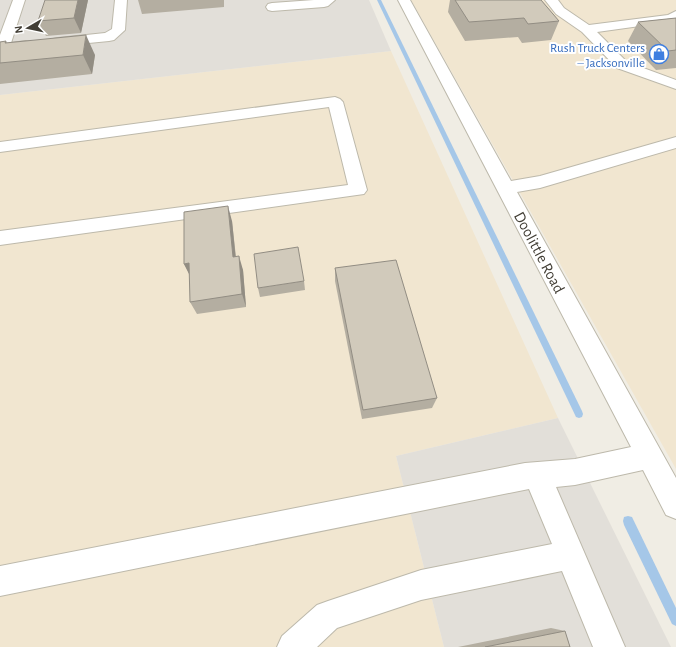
<svg xmlns="http://www.w3.org/2000/svg" width="676" height="647" font-family="'Alegreya Sans',sans-serif">
	<style>
		.commercial { fill: #f1e6d0 }
		.industrial { fill: #e2dfd9 }
		.lines { fill: none; stroke-linecap: round; stroke-linejoin: round }
		.stream { fill: #a5c7e8; fill-rule: evenodd }
		.minor-casing { stroke: #bdb9ab; stroke-width: 2 }
		.minor { fill: #fff; fill-rule: evenodd }
		.wall { fill: #b4aea1 }
		.shaded-wall { fill: #928d83 }
		.building { fill: #d1cabb; stroke: #928d83 }
		.labels { text-anchor: middle; stroke-width: 4; stroke-linejoin: round; paint-order: stroke }
		.far-shop-label { font-size: 13px; fill: #366cbe; stroke: #fff; text-anchor: end }
		.street-label { font-size: 16px; fill: #423e35; stroke: #fff }
	</style>
	<rect width="100%" height="100%" fill="#f0ede4"/>
	<g class="commercial">
		<path d="M411,0H676V469Z"/>
		<path d="M391,51L558,418L396,456L444,647H0V95Z"/>
	</g>
	<g class="industrial">
		<path d="M0,0H369L391,51L0,95Z"/>
		<path d="M558,418L671,647H444L396,456Z"/>
	</g>
	<g class="lines">
		<g class="stream">
			<path d="M377,0H381L582,411L583,414L582,417L579,418L576,417Z"/>
			<path d="M628,516L632,517L676,608V626L672,624L624,525L623,521L624,517Z"/>
		</g>
		<g class="minor-casing">
			<g id="minor">
				<path d="M13,0H25L11,43L26,41L31,42L33,45L31,48L2,52H0V35Z"/>
				<path d="M115,0H127L125,30L114,40L109,41L58,46L53,45L51,42L53,39L58,38L105,33L112,29Z"/>
				<path d="M314,0H335L328,6L324,7L272,11L268,10L266,7L268,4L272,3Z"/>
				<path d="M398,0H410L511,181L540,176L676,137V148L540,188L517,192L676,478V519L666,515L643,470L575,485L556,487L625,647H593L562,571L421,600L337,628L317,647H277L282,636L317,605L328,601L421,570L552,544L529,489L0,596V566L525,463L575,459L631,447Z"/>
				<path d="M545,0H558L564,8L589,25L668,15L676,11V21L597,32L627,62L676,80V89L617,68L582,32L556,14Z"/>
				<path d="M335,97L340,99L343,102L367,190L364,194L0,245V231L348,185L329,107L0,152V142Z"/>
			</g>
		</g>
		<use href="#minor" class="minor"/>
	</g>
	<g class="wall">
		<path d="M88,0L81,33L46,36L38,21Z"/>
		<path d="M138,0H224V7L142,14Z"/>
		<path d="M450,0H541L559,21L551,40L522,43L518,37L465,41L448,12Z"/>
		<path d="M676,18V68L656,70L628,41L638,22Z"/>
		<path d="M6,41L7,43L95,55L92,74L0,84V42Z"/>
		<path d="M232,221L236,257L243,270L246,307L197,314L190,302V275L184,264Z"/>
		<path d="M335,268L437,398L432,408L362,419L335,281Z"/>
		<path d="M304,281L305,290L260,297L258,288Z"/>
		<path d="M551,628L565,631L570,647H458Z"/>
	</g>
	<g class="shaded-wall">
		<path d="M78,0H88L81,33L74,18Z"/>
		<path d="M86,35L95,55L92,74L83,55Z"/>
		<path d="M228,206L232,221L237,271L233,257Z"/>
		<path d="M239,256L243,270L246,307L242,294Z"/>
		<path d="M189,263L191,278L184,264Z"/>
	</g>
	<g class="building">
		<path d="M45,0H78L74,18L38,21Z"/>
		<path d="M455,0H541L559,21L528,24L524,18L469,22Z"/>
		<path d="M676,18V50L668,51L638,22Z"/>
		<path d="M86,35L83,55L0,63V42L6,41L5,43Z"/>
		<path d="M228,206L233,257L239,256L242,294L190,302L189,263L184,264V212Z"/>
		<path d="M298,247L304,281L258,288L254,254Z"/>
		<path d="M396,260L437,398L363,410L335,268Z"/>
		<path d="M565,631L570,647H485Z"/>
	</g>
	<defs>
		<g id="shop-ring" transform="scale(1)"><circle r="9.5" fill="#fff" stroke="#3f7fe0" stroke-width="1.5"/><path d="M-5-2.5h2.3a2.7 3.5 0 0 1 5.4 0H5L5.5 6h-11ZM-1.5-2.5h3a1.5 2.3 0 0 0-3 0Z" fill="#3f7fe0"/></g>
	</defs>
	<g fill-rule="evenodd">
		<use href="#shop-ring" x="659" y="54"/>
	</g>
	<g class="labels">
		<g class="far-shop-label">
			<text x="645" y="52">Rush Truck Centers<tspan x="645" dy="15">– Jacksonville</tspan></text>
		</g>
		<g class="street-label">
			<text transform="translate(540 252) rotate(62)" y="6">Doolittle Road</text>
		</g>
	</g>
	<g transform="translate(28 28) rotate(261)" stroke="#ffffff" stroke-width="3" paint-order="stroke">
	<path d="M0-3L7 15L0 10L-7 15Z" fill="#423e35"/>
	<text y="-6" font-size="11" font-weight="bold" text-anchor="middle" fill="#423e35">N</text>
	</g>
</svg>
